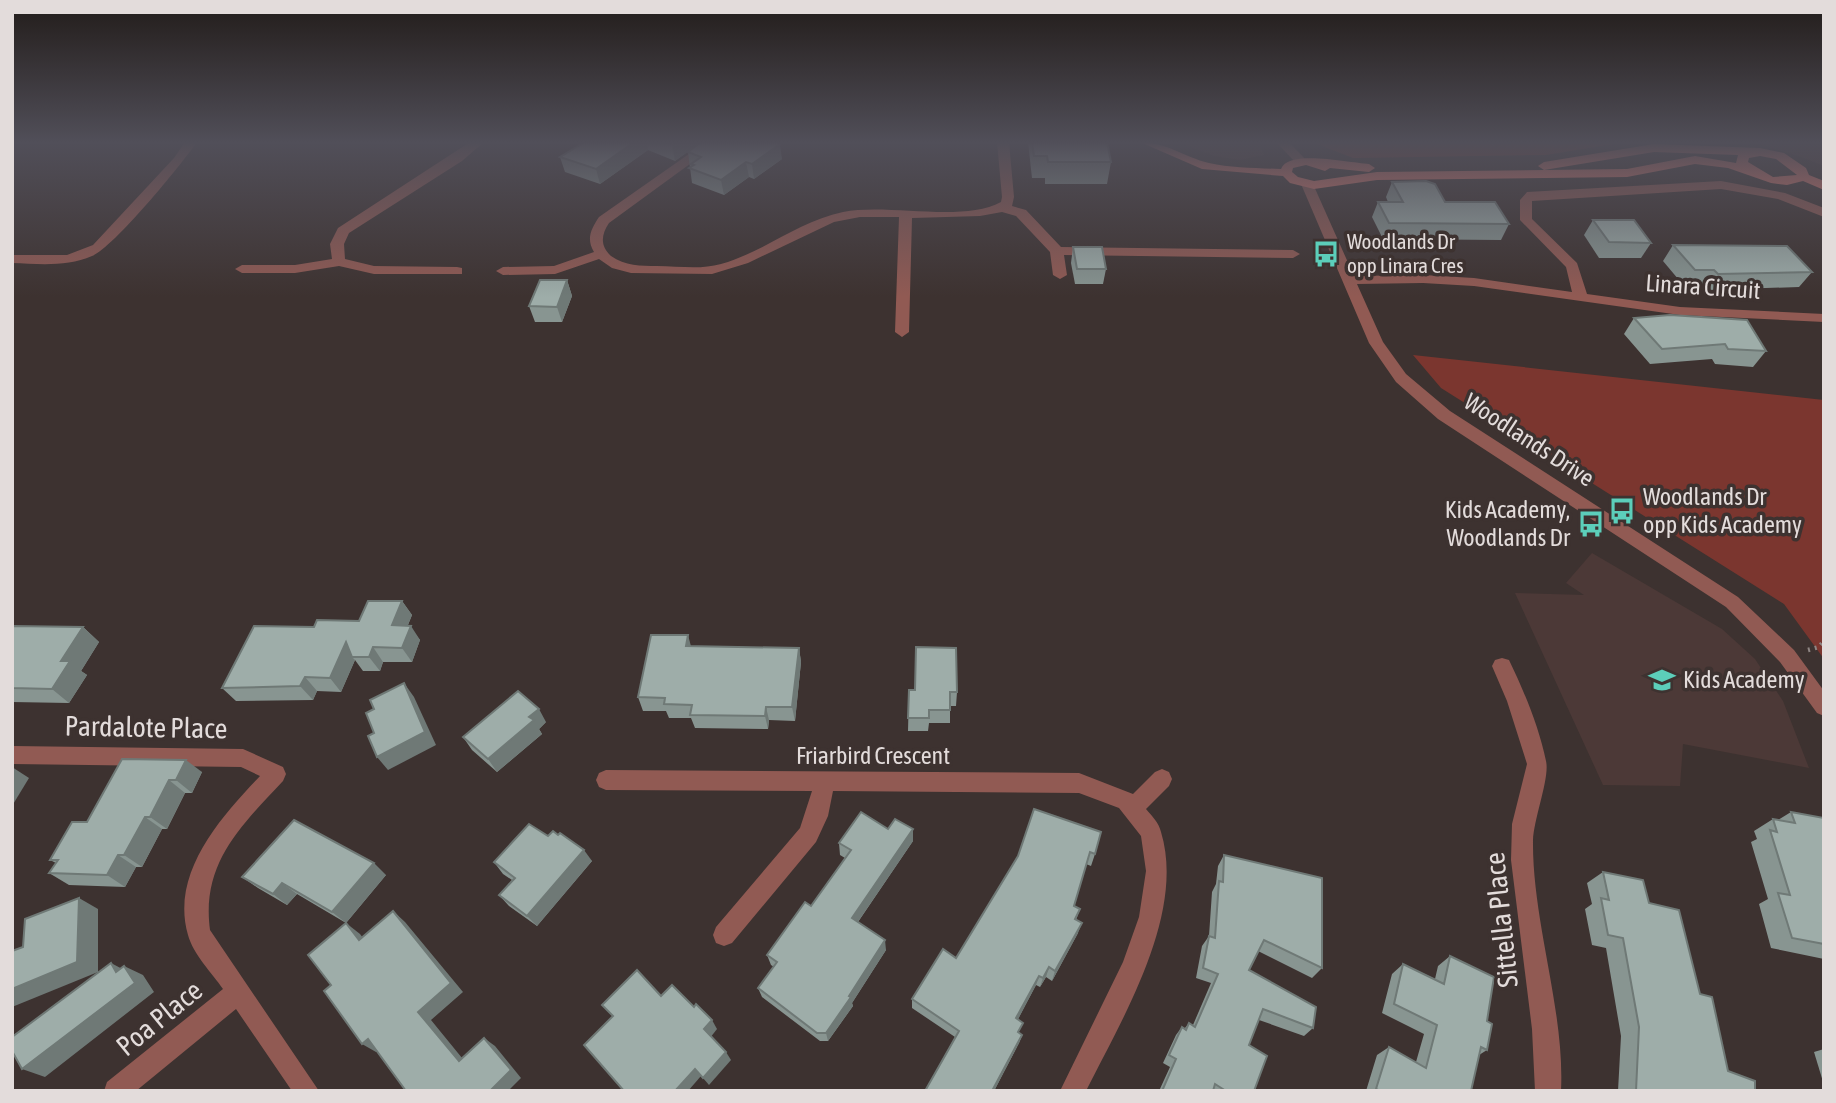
<svg xmlns="http://www.w3.org/2000/svg" width="1836" height="1103" font-family="'Asap Condensed',sans-serif">
	<style>
		.built { fill: #4c3937 }
		.green { fill: #7b362f }
		.lines { fill: none; stroke-linecap: round; stroke-linejoin: round }
		.path-far1 { stroke: #8f8684; stroke-width: 3.5; stroke-dasharray: 2 4.5; stroke-linecap: butt }
		.path { stroke: #8f8684; stroke-width: 4.5; stroke-dasharray: 2 5; stroke-linecap: butt }
		.minor { fill: #915a53; fill-rule: evenodd }
		.major { fill: #e97a6e; fill-rule: evenodd }
		.wall { fill: #889591 }
		.shaded-wall { fill: #6f7976 }
		.building { fill: #9eada9; stroke: #6f7976; stroke-width: 2 }
		.labels { text-anchor: middle; stroke-width: 7; stroke-linejoin: round; paint-order: stroke }
		.far-poi-label { font-size: 21px; fill: #e3dcdb; stroke: #3d3230; text-anchor: start }
		.street-label { font-size: 24px; fill: #e3dcdb; stroke: #3d3230 }
		.poi-label { font-size: 24px; fill: #e3dcdb; stroke: #3d3230; text-anchor: start }
		.near-street-label { font-size: 28px; fill: #e3dcdb; stroke: #3d3230 }
	</style>
	<rect width="100%" height="100%" fill="#3d3230"/>
	<g class="built">
		<path d="M1178,142H1259L1264,155L1240,160L1214,156Z"/>
		<path d="M1753,142H1824V166L1801,157Z"/>
		<path d="M1592,553L1722,629L1755,659L1783,701L1809,768L1683,744L1680,786L1603,785L1515,593L1584,595L1566,583Z"/>
	</g>
	<g class="green">
		<path d="M1312,142H1626L1546,155L1353,158Z"/>
		<path d="M1413,355L1824,400V659L1784,604L1441,388Z"/>
	</g>
	<g class="lines">
		<g class="path-far1">
			<path d="M1476,142L1477,145"/>
			<path d="M1492,142L1494,144"/>
		</g>
		<path class="path" d="M1808,650L1819,647L1824,641"/>
		<g class="minor">
			<path d="M185,142H197C181,165 114,247 92,256C67,267 39,264 12,263V255H67L93,245L174,158Z"/>
			<path d="M470,142H484L462,161L349,233L344,244L345,259L374,266L457,267L462,268V274H374L339,266L295,273H242L235,269L242,265H295L332,259L330,244L338,228Z"/>
			<path d="M706,142H720L609,223C601,235 600,246 611,256C625,266 641,266 657,266C678,266 700,270 721,264C764,252 799,221 843,212C888,203 962,223 1001,202L1002,197L997,142H1009L1014,197L1012,206L1026,210L1061,247L1293,250L1300,254L1293,258L1064,255L1067,275L1060,279L1053,275L1050,252L1016,216L1002,212L980,216L912,218L909,332L902,337L895,332L899,217H860L834,222L748,263L712,274L631,273L612,268L599,259L555,274L503,275L496,271L503,267L554,266L594,252C586,239 591,229 599,217Z"/>
			<path d="M1276,142H1289L1307,161L1297,164Z"/>
			<path d="M1307,180L1313,184L1354,276L1423,275L1474,278L1572,292L1566,267L1520,220V200L1527,192L1721,181L1785,193L1824,208V217L1778,199L1721,189L1532,201V219L1577,263L1587,294L1680,307L1824,314V322L1680,315L1474,286L1423,283L1357,284L1383,342L1406,374L1450,411L1738,597L1794,650L1824,691V716L1817,713L1780,662L1726,607L1438,419L1396,382L1369,343L1301,184Z"/>
			<path d="M1502,658L1509,660C1524,691 1539,727 1546,761C1550,777 1534,818 1533,840C1532,921 1565,1010 1561,1091H1535L1532,1029L1511,860L1512,824L1527,764L1507,701L1492,666L1495,660Z"/>
			<path d="M12,746L243,749L283,767L286,774L283,781C241,826 201,863 210,930L319,1091H292L236,1009L136,1091H104L107,1082L223,989C212,973 193,954 188,935C170,873 221,817 260,776L241,767L12,764Z"/>
			<path d="M1162,769L1169,772L1172,779L1169,786L1146,809C1152,816 1159,823 1161,832C1186,914 1122,1019 1086,1091H1060L1123,962L1139,917L1146,871L1141,836L1119,808L1079,793L833,791L828,816L816,842L732,943L724,946L716,943L713,935L716,927L800,828L812,791L606,790L599,787L596,780L599,773L606,770L1079,773L1133,794L1155,772Z"/>
		</g>
		<path class="major" d="M1140,142C1166,142 1184,157 1209,163C1232,168 1257,168 1281,169C1288,149 1350,163 1369,164L1375,168L1369,172L1330,168L1325,171L1306,165L1293,168L1292,172L1298,177L1314,181L1377,172L1627,169L1695,156L1736,163L1738,155L1654,152L1544,170L1538,166L1544,162L1654,144L1760,148L1784,153L1806,168L1809,175L1824,181V190L1803,181L1787,185L1771,183L1728,168L1695,164L1627,177L1377,180L1314,189L1290,183L1283,176L1202,169ZM1760,156L1776,159L1797,175L1773,177L1748,162L1749,158Z"/>
	</g>
	<g class="wall">
		<path d="M585,142H697V145L782,159L754,179L749,177L724,195L692,183L688,152L690,150L675,161L648,150L600,184L565,172L560,157Z"/>
		<path d="M1028,142H1107L1111,162L1107,184H1045V178H1032Z"/>
		<path d="M1392,182L1445,202L1509,224L1501,240L1383,239L1372,217L1378,202H1388L1386,197Z"/>
		<path d="M1593,220L1651,243L1641,258H1599L1584,235Z"/>
		<path d="M1673,245L1812,272L1799,287L1707,290L1703,285L1684,286L1663,261Z"/>
		<path d="M1073,247L1106,269L1103,284H1075L1071,263Z"/>
		<path d="M567,280L572,296L562,322H535L529,306Z"/>
		<path d="M1634,318L1766,351L1753,367L1715,364L1712,359L1650,364L1624,334Z"/>
		<path d="M402,601L412,615L408,625L420,640L412,662H383L380,671H363L355,660L341,692L317,691L313,700L236,701L222,688L314,627L359,621Z"/>
		<path d="M12,626L83,627L99,642L81,671L87,675L69,703L12,702Z"/>
		<path d="M691,646L799,648L801,662L795,721L769,720L768,729L695,728L691,718H669L666,711H643L638,697Z"/>
		<path d="M909,690L957,692L956,706H950V723H929L928,731H908Z"/>
		<path d="M546,722L539,729L542,734L497,772L472,750L463,737Z"/>
		<path d="M122,759L202,772L192,793H185L167,829H162L142,867H136L125,887L69,885L49,873L56,863L50,860L87,822Z"/>
		<path d="M1034,809L1095,854L1091,866L1086,864L1074,906L1080,909L1076,920L1078,933L1052,981L1046,977L1040,987L1036,985L1018,1019L1019,1033L1022,1035L1019,1043L994,1091H925L955,1037L912,1008V999L956,958L1018,856Z"/>
		<path d="M1791,812L1824,818V959L1771,948L1759,904L1768,899L1751,842L1757,839L1754,831L1773,819L1778,820Z"/>
		<path d="M888,829H913V841L858,922L886,950L852,1003L853,1006L828,1041H820L762,997L758,988L774,967L771,965L767,955L811,906L845,858L840,855L839,843Z"/>
		<path d="M548,836L592,861L537,926L509,906L499,895L512,880L503,874L494,862Z"/>
		<path d="M1224,855L1322,968L1312,978L1258,951L1249,970L1313,1028L1304,1036L1259,1020L1249,1045L1254,1091H1159L1170,1067L1163,1063L1176,1035L1182,1027L1185,1028L1189,1023L1193,1025L1211,983L1196,978L1202,946L1209,936L1212,892L1216,884L1218,866Z"/>
		<path d="M1603,872L1649,903L1700,994L1728,1071L1755,1091H1618L1621,1036L1606,948L1592,945L1585,909L1592,904L1587,883Z"/>
		<path d="M386,875L346,923L297,894L287,905L258,888L242,877Z"/>
		<path d="M1450,956L1487,1021V1050L1479,1055L1471,1091H1366L1377,1055L1389,1047L1416,1062L1424,1034L1382,1013L1392,974L1403,964L1435,979L1438,966Z"/>
		<path d="M1824,1049V1085L1814,1052Z"/>
	</g>
	<g class="shaded-wall">
		<path d="M634,142H647L648,150L600,184L596,169Z"/>
		<path d="M677,142H697V145L675,161L672,145Z"/>
		<path d="M780,144L782,159L754,179L752,164Z"/>
		<path d="M746,162L749,177L724,195L721,180Z"/>
		<path d="M567,280L572,296L562,322L557,307Z"/>
		<path d="M402,601L412,615L402,639L392,625Z"/>
		<path d="M411,626L420,640L412,662L402,648Z"/>
		<path d="M83,627L99,642L81,671L87,675L69,703L52,689L61,661Z"/>
		<path d="M688,635L692,650L686,646Z"/>
		<path d="M346,642L352,657L355,660L341,692L330,678Z"/>
		<path d="M373,647L383,662L380,671L369,657Z"/>
		<path d="M799,648L801,662L795,721L792,707Z"/>
		<path d="M305,677L317,691L313,700L300,686Z"/>
		<path d="M404,683L414,697L436,745L388,770L377,757Z"/>
		<path d="M766,707L769,720L768,729L765,716Z"/>
		<path d="M539,709L546,722L539,729L542,734L497,772L488,759L529,717Z"/>
		<path d="M186,760L202,772L192,793L176,780Z"/>
		<path d="M12,767L29,778L12,806Z"/>
		<path d="M169,780L185,793L167,829L150,817Z"/>
		<path d="M145,817L162,829L142,867L124,855Z"/>
		<path d="M913,829V841L853,929L852,918Z"/>
		<path d="M584,850L592,861L537,926L527,916Z"/>
		<path d="M118,855L136,867L125,887L107,875Z"/>
		<path d="M374,863L386,875L346,923L332,912Z"/>
		<path d="M282,883L297,894L287,905L273,894Z"/>
		<path d="M79,898L98,909V972L12,1007V989Z"/>
		<path d="M393,911L405,922L463,992L431,1020L471,1069L459,1061L418,1012Z"/>
		<path d="M346,923L360,934L372,950L359,940Z"/>
		<path d="M1082,923L1078,933L1052,981L1055,971Z"/>
		<path d="M885,940L886,950L852,1003L853,1006L828,1041L826,1033Z"/>
		<path d="M111,963L128,972L124,966L143,975L154,992L45,1077L22,1069L116,972Z"/>
		<path d="M1049,967L1046,977L1040,987L1043,978Z"/>
		<path d="M1039,976L1036,985L1014,1027L1016,1018Z"/>
		<path d="M712,1020L717,1029L710,1038L704,1029Z"/>
		<path d="M1022,1035L1019,1043L994,1091H992Z"/>
		<path d="M484,1038L495,1046L521,1078L508,1091H490Z"/>
		<path d="M368,1039L382,1048L376,1052L362,1044Z"/>
		<path d="M726,1052L731,1060L709,1085L703,1078Z"/>
		<path d="M695,1069L701,1076L688,1091H675Z"/>
	</g>
	<g class="building">
		<path d="M585,142H634L596,169L560,157Z"/>
		<path d="M664,142H677L672,145Z"/>
		<path d="M701,142H778L780,144L752,164L746,162L721,180L689,168L694,165L691,164L701,157L688,152Z"/>
		<path d="M1032,142H1107L1111,162H1048L1047,156H1034Z"/>
		<path d="M1426,181L1435,184L1445,202H1495L1509,224L1389,223L1378,202H1403L1392,182Z"/>
		<path d="M1593,220H1634L1651,243L1609,242Z"/>
		<path d="M1673,245L1787,246L1812,272L1718,274L1714,270H1695Z"/>
		<path d="M1073,247H1102L1106,269H1077Z"/>
		<path d="M540,280H567L557,307L529,306Z"/>
		<path d="M1670,315L1747,320L1766,351L1728,349L1725,344L1662,349L1634,318Z"/>
		<path d="M368,601H402L392,625L411,626L402,648L373,647L369,657H352L346,642L330,678L305,677L300,686L222,688L254,626L314,627L317,620L359,621Z"/>
		<path d="M12,626L83,627L61,661H70L52,689L12,688Z"/>
		<path d="M651,635H688L686,646L799,648L792,707H766L765,716L690,715L692,705L664,704L665,698L638,697Z"/>
		<path d="M916,647L956,648L957,692H950V710H929V718H908L909,690H915Z"/>
		<path d="M404,683L425,732L377,757L368,736L374,733L366,713L374,709L370,700Z"/>
		<path d="M518,691L539,709L529,717L534,720L488,759L463,737Z"/>
		<path d="M122,759L186,760L176,780H169L150,817H145L124,855H118L107,875L49,873L58,860H50L72,822H87Z"/>
		<path d="M1034,809L1101,832L1095,854L1090,852L1074,906L1080,909L1075,919L1082,923L1055,971L1049,967L1043,978L1039,976L1016,1018L1023,1023L1018,1032L1022,1035L992,1091H925L959,1031L912,999L943,949L956,958L1018,856Z"/>
		<path d="M861,812L888,829L895,819L913,829L852,918L885,940L849,996L851,997L826,1033H817L758,988L777,962L767,955L805,902L811,906L851,850L839,843Z"/>
		<path d="M1791,812L1824,818V944L1792,938L1778,893L1790,895L1770,830L1777,832L1773,819L1795,823Z"/>
		<path d="M294,820L374,863L332,912L282,883L273,894L242,877Z"/>
		<path d="M529,824L548,836L553,831L558,835L560,833L584,850L527,916L499,895L515,878L494,862Z"/>
		<path d="M1224,855L1322,878V968L1264,940L1249,970L1316,1007L1313,1028L1263,1009L1249,1045L1267,1056L1254,1091H1226L1215,1084L1213,1091H1162L1176,1059L1169,1055L1182,1027L1186,1030L1189,1023L1195,1027L1218,974L1203,968L1209,936L1215,938L1219,881L1223,882Z"/>
		<path d="M1603,872L1643,880L1649,903L1679,910L1700,994L1712,997L1728,1071L1755,1081V1091H1636L1639,1027L1623,938L1608,935L1601,898L1609,900Z"/>
		<path d="M79,898L77,962L12,989V951L23,947L25,919Z"/>
		<path d="M393,911L451,983L418,1012L459,1061L484,1038L511,1070L490,1091H406L368,1039L362,1044L324,991L331,985L308,955L346,923L359,940Z"/>
		<path d="M1450,956L1494,977L1487,1021L1492,1024L1487,1050L1481,1047L1471,1091H1380L1376,1089L1389,1047L1426,1068L1437,1025L1394,1004L1403,964L1444,984Z"/>
		<path d="M111,963L116,972L124,966L135,983L22,1069L12,1051V1037Z"/>
		<path d="M637,970L661,996L672,985L694,1007L696,1004L712,1020L704,1029L726,1052L703,1078L695,1069L675,1091H624L584,1045L613,1016L602,1005Z"/>
	</g>
	<linearGradient id="sky" x2="0" y2="1"><stop stop-color="#221c1a"/><stop offset="0.48" stop-color="#514f59"/><stop offset="1" stop-color="#514f59" stop-opacity="0"/></linearGradient>
	<rect width="1836" height="297" fill="url(#sky)"/>
	<defs>
		<g id="bus-bare" transform="scale(2.1)"><path d="M-5-6H5V4H4V6H2V4H-2V6H-4V4H-5ZM-3.5-4V0h7V-4ZM-3.5 1.2v1.5H-2V1.2ZM2 1.2v1.5H3.5V1.2Z" fill="#5cceba" stroke="#3d3230" stroke-width="2.5" paint-order="stroke"/></g>
		<g id="school-bare" transform="scale(2.1)"><path d="M0-5L7-2L0 1L-7-2ZM-4 1L0 2.5L4 1V4Q0 6-4 4Z" fill="#5cceba" stroke="#3d3230" stroke-width="2.5" paint-order="stroke"/></g>
	</defs>
	<g fill-rule="evenodd">
		<use href="#bus-bare" x="1326" y="254"/>
		<use href="#bus-bare" x="1622" y="511"/>
		<use href="#bus-bare" x="1591" y="524"/>
		<use href="#school-bare" x="1662" y="680"/>
	</g>
	<g class="labels">
		<g class="far-poi-label">
			<text x="1347" y="249">Woodlands Dr<tspan x="1347" dy="24">opp Linara Cres</tspan></text>
		</g>
		<g class="street-label">
			<text transform="translate(1703 287) rotate(4)" y="8">Linara Circuit</text>
			<text transform="translate(1529 440) rotate(33)" y="8">Woodlands Drive</text>
			<text x="873" y="764">Friarbird Crescent</text>
		</g>
		<g class="poi-label">
			<text x="1643" y="505">Woodlands Dr<tspan x="1643" dy="28">opp Kids Academy</tspan></text>
			<text x="1570" y="518" text-anchor="end">Kids Academy,<tspan x="1570" dy="28">Woodlands Dr</tspan></text>
			<text x="1683" y="688">Kids Academy</text>
		</g>
		<g class="near-street-label">
			<text transform="translate(146 727) rotate(1)" y="10">Pardalote Place</text>
			<text transform="translate(1501 920) rotate(-96)" y="10">Sittella Place</text>
			<text transform="translate(159 1018) rotate(-39)" y="10">Poa Place</text>
		</g>
	</g>
	<rect width="1836" height="1103" fill="none" stroke="#e3dcdb" stroke-width="28"/>
</svg>
